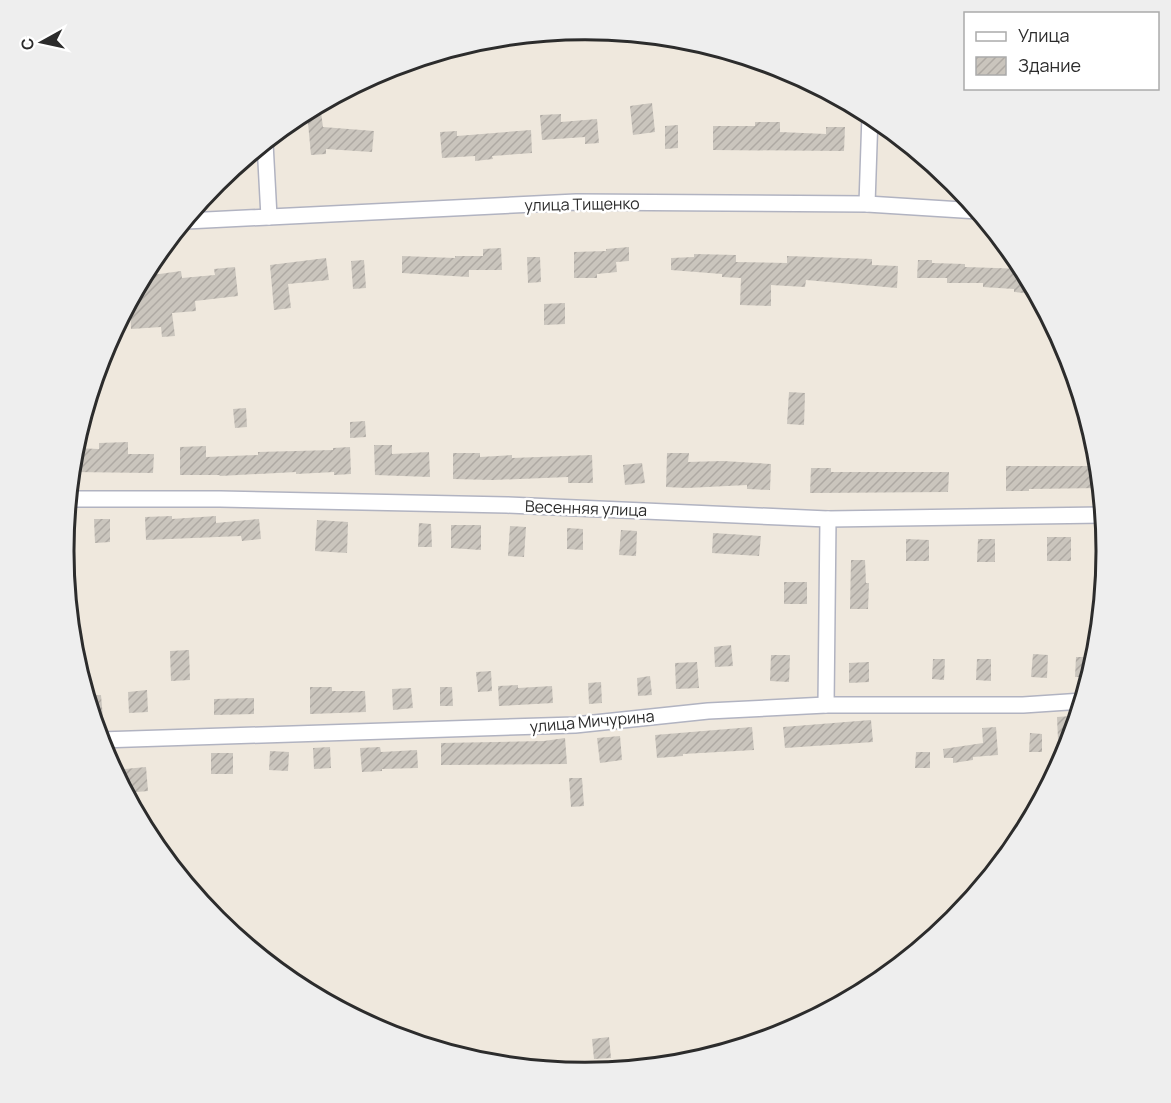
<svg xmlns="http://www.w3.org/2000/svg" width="1171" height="1103" font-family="Manrope,sans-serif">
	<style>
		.building { fill: url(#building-hatch) }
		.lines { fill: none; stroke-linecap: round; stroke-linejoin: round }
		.minor-casing { stroke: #b1b3c1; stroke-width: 18 }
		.minor { stroke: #fff; stroke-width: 15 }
		.labels { text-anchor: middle; stroke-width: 5; stroke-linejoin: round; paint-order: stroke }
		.street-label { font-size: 16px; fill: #2c2c2c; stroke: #fff }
		.rim { fill: none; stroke: #2c2c2c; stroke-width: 3 }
	</style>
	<defs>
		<pattern id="building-hatch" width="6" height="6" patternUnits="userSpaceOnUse" patternTransform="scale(1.5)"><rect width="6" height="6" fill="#cac5bd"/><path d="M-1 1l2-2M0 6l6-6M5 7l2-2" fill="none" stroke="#aea9a3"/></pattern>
	</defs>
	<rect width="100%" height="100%" fill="#efe8dd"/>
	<g class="building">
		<path d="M652,103L655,132L633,135L630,106Z"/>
		<path d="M320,105L323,127L374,131L372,152L326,149V154L311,155L307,112Z"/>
		<path d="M561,114V122L597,119L599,143L585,144V137L542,140L540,115Z"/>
		<path d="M755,122H780V132L826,134V127H845L844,151L713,150V126H755Z"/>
		<path d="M678,125V148L665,149V126Z"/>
		<path d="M531,130L532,153L492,156L493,159L475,161V156L442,158L440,132L457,131V136Z"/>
		<path d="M629,247V261L616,262L617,272L597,274V278H574V252L606,251V249Z"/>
		<path d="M501,248L502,270H469V277L402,273V256L455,258V256H483V249Z"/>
		<path d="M694,254L736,255V262L787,263V256L872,259V265L898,266L897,288L806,280L805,287L771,285V306L740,305L741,278L722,277V274L671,270V258L694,257Z"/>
		<path d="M527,257H540L541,282L528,283Z"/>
		<path d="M326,258L329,280L288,284L291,308L274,310L270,265Z"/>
		<path d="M364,260L366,288L353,289L351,261Z"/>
		<path d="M918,260H932V263L965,264V267L1023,269L1036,294L1014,292V289L983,287V283H947V278H917Z"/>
		<path d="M235,267L238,296L195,301L196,311L172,313L175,336L162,337L161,327L131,329L130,303L145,276L181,271L182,278L215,275L214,269Z"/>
		<path d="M565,303V324L544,325V304Z"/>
		<path d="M789,392L805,393L804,425L787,424Z"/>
		<path d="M246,408L247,427L235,428L233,409Z"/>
		<path d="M365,421L366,437L350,438V422Z"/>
		<path d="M128,442V454H154L153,473L72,472L74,448L99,449V443Z"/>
		<path d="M374,445H392V454L429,452L430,477L375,475Z"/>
		<path d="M206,446V457L258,455V452L333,450V448L350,447L351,474L334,475V472L296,474V472L220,476L219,475H180V447Z"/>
		<path d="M453,453H480V457L512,455V458L592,455L593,483H568V477L493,480L453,479Z"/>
		<path d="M667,453H689L688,462L723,461L771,464L770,490L747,489V485L687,488L666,487Z"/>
		<path d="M642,463L645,483L625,485L623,465Z"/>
		<path d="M1006,466H1099L1101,488L1029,489V491H1006Z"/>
		<path d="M811,468H831V472H949L948,492L810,493Z"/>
		<path d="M172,516V519L216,516V523L259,519L261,539L242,541L241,536L146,540L145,517Z"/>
		<path d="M94,519H110V542L95,543Z"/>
		<path d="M317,520L348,522L347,553L315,551Z"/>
		<path d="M419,523L431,524L432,547H418Z"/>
		<path d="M451,525H481V550L451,548Z"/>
		<path d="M510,526L526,527L524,557L508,556Z"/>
		<path d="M567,528L583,529V550L567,549Z"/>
		<path d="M621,530L637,531L636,556L619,555Z"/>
		<path d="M713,533L761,536L759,556L712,553Z"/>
		<rect x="1047" y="537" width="24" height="24"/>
		<path d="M906,539L929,540V561H906Z"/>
		<path d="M978,539H995V562H977Z"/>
		<path d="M851,560H865L866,583H869L868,609H850Z"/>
		<rect x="784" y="582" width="23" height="22"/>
		<path d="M731,645L733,666L715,667L714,647Z"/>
		<path d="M189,650L190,680L171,681L170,651Z"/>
		<path d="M1033,654L1048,655L1047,678L1031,677Z"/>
		<path d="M771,655H790L789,682L770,681Z"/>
		<path d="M1076,657H1096L1090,677H1075Z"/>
		<path d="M933,659H945L944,680L932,679Z"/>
		<path d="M977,659H991V681L976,680Z"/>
		<path d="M697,662L699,688L676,689L675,663Z"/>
		<path d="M869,662V682L849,683V663Z"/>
		<path d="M491,671L492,691L478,692L476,672Z"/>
		<path d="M650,676L652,695L638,696L637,678Z"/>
		<path d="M601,682L602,703L589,704L588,683Z"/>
		<path d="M518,685V688L552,686L553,703L499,706L498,686Z"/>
		<path d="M310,687H332V691H365L366,712L310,714Z"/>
		<path d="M440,687H452L453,706H440Z"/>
		<path d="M411,688L413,708L393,710L392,689Z"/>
		<path d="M147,690L148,712L129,713L128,692Z"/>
		<path d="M101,695L104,730L98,731L87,696Z"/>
		<path d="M254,698V714L214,715V699Z"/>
		<path d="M1071,716V739L1058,740L1057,717Z"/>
		<path d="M871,720L873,742L785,748L783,727Z"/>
		<path d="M752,727L754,750L683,754V756L657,758L655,735Z"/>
		<path d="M996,727L998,755L973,757V760L953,763V758H944L943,749L983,743L982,728Z"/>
		<path d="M1030,733L1042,734V752H1029Z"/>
		<path d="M620,736L622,760L600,763L597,738Z"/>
		<path d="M565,738L567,764L441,765V743L544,741Z"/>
		<path d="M330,747L331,768L314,769L313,748Z"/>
		<path d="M380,747L381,752L417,750L418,768L382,769V771L362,772L360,748Z"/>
		<path d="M270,751L289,752L288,771L269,770Z"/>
		<path d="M916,752H930V768H915Z"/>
		<rect x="211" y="753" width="22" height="21"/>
		<path d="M146,767L148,791L126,793L114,770Z"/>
		<path d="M569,778H582L584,806L571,807Z"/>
		<path d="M609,1037L611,1058L594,1059L592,1039Z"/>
	</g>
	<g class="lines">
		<g class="minor-casing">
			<g id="minor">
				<path d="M265,143L269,217"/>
				<path d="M867,204L870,115"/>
				<path d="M186,221L576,202L867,204L978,211"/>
				<path d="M69,499H220L507,505L828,519L1103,515"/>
				<path d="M826,705L828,519"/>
				<path d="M100,740L575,725L708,711L826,705H1023L1083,701"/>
			</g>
		</g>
		<use href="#minor" class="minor"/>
	</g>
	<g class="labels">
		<g class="street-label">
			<text transform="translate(582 204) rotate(-1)" y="6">улица Тищенко</text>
			<text transform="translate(586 508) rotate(2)" y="6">Весенняя улица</text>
			<text transform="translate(592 721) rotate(-5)" y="6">улица Мичурина</text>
		</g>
	</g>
	<path d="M0 0H1171V1103H0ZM74 551a511 511 0 1 1 1022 0a511 511 0 1 1-1022 0Z" fill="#eee" fill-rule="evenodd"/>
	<path class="rim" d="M74 551a511 511 0 1 1 1022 0a511 511 0 1 1-1022 0Z"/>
	<rect x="964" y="12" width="195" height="78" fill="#ffffff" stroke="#ababab" stroke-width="1.5"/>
	<rect x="976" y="32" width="30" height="9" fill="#ffffff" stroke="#ababab" stroke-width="1.5"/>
	<text x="1018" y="42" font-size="18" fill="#2c2c2c">Улица</text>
	<rect x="976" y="57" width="30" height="18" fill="url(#building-hatch)" stroke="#ababab" stroke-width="1.5"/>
	<text x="1018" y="72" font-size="18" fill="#2c2c2c">Здание</text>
	<g transform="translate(42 42) rotate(262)" stroke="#ffffff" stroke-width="4.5" paint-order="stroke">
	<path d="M0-4.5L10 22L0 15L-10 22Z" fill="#2c2c2c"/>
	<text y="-9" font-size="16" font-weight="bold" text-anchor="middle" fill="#2c2c2c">С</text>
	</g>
</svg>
